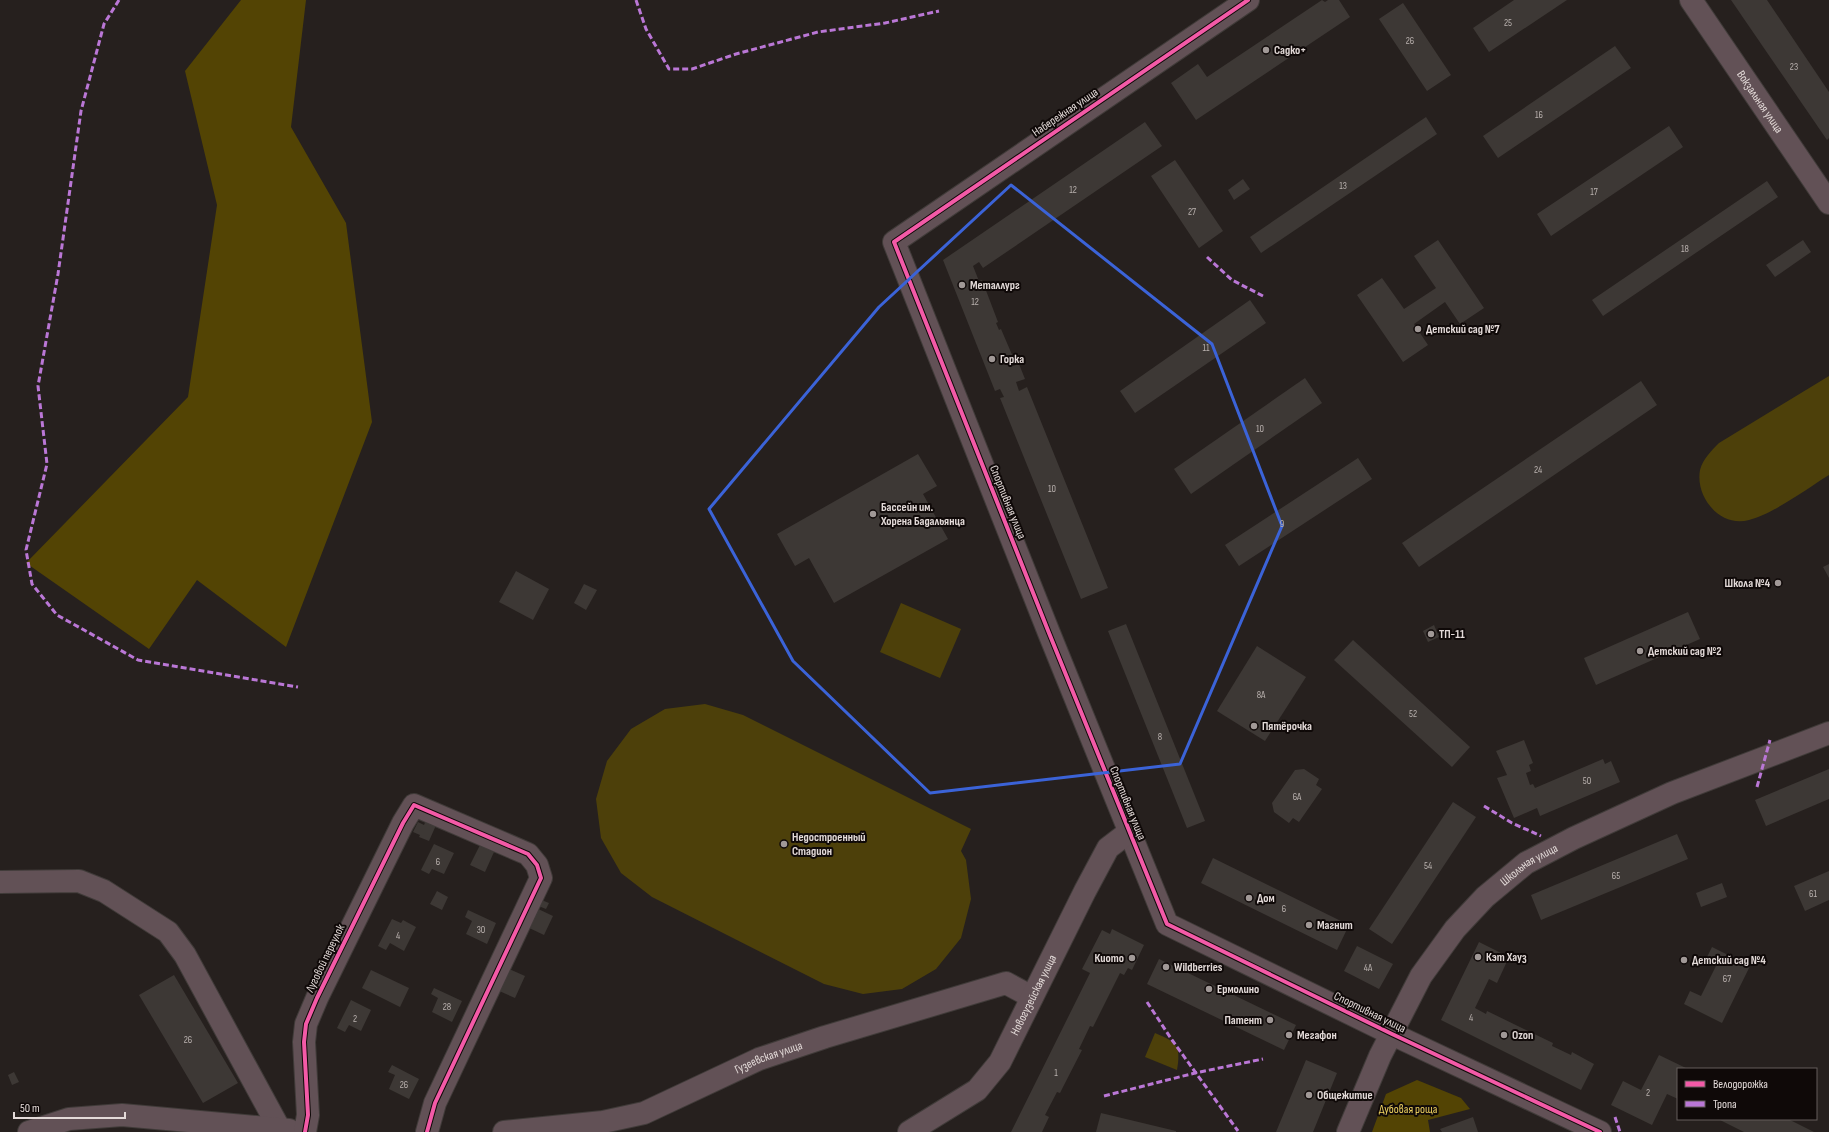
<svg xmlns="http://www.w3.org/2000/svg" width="1829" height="1132" font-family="'Sofia Sans Condensed',sans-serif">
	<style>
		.green { fill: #4d400a }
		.forest { fill: #534404 }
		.building { fill: #3d3835 }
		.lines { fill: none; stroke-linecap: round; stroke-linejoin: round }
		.minor-casing { stroke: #403b39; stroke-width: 24 }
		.minor { stroke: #625156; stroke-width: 22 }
		.quiet { stroke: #ba77d6; stroke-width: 3; stroke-dasharray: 6 3; stroke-linecap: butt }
		.cycleway-casing { stroke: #0f0908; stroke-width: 6 }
		.cycleway { stroke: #f35aa7; stroke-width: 4 }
		.marked { fill: none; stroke: #3b63d8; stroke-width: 3; stroke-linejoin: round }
		.poi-dot { fill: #a19997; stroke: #0f0908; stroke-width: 1.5 }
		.labels { text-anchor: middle; stroke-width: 4; stroke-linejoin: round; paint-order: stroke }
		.number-label { font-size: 10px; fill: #bab2af }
		.poi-label { font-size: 12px; font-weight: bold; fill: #e3dad8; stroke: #0f0908; text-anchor: start }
		.street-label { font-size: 12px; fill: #e3dad8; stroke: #0f0908 }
		.park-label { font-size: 12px; fill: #f2d562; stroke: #0f0908 }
	</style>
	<rect width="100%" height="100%" fill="#26201e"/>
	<g class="green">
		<path d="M1829,376V475C1808,488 1773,514 1749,520C1721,528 1695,498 1700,470C1703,459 1711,451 1719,443Z"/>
		<path d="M901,603L961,629L940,678L880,652Z"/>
		<path d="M705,704L743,715L971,829L961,851L966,860L971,899L961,938L936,969L902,989L863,994L824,984L652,897L621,873L601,838L596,799L607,761L631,729L665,709Z"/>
		<path d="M1155,1033C1177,1042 1181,1046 1177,1070L1145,1057Z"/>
	</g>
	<g class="forest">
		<path d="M241,0H306L291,127L346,223L372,422L286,647L197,580L149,649L26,563L188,397L217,205L185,71Z"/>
		<path d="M1417,1080L1461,1098L1470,1109L1428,1120L1430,1132H1372L1386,1094Z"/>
	</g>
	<g class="building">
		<path d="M1322,0L1325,2L1328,0H1339L1350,17L1196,120L1171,83L1198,64L1207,77Z"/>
		<path d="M1514,0H1567L1489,52L1473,28Z"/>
		<path d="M1731,0H1767L1829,92V138L1827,140Z"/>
		<path d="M1403,3L1451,75L1427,91L1379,19Z"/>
		<path d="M1615,46L1631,68L1498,158L1483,136Z"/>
		<path d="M1426,117L1437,134L1261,253L1250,237Z"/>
		<path d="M1145,122L1162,146L983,268L979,262L973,266L979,281L982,280L998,322L996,323L999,330L1001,329L1013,357L1010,359L1013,366L1019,364L1025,379L1016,382L1019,391L1027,387L1108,588L1081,599L1000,398L1004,397L1000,389L995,391L943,260Z"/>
		<path d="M1669,126L1683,147L1551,236L1537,214Z"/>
		<path d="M1175,160L1223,231L1199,248L1151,176Z"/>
		<path d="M1243,179L1250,189L1234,200L1228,190Z"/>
		<path d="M1767,181L1778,197L1603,316L1592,300Z"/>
		<path d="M1438,240L1484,308L1460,324L1445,302L1414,324L1428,345L1403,362L1357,295L1382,278L1404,309L1436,288L1414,256Z"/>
		<path d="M1803,240L1811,252L1775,277L1766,265Z"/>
		<path d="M1250,300L1266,323L1135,413L1120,391Z"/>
		<path d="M1305,378L1322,403L1191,494L1174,469Z"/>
		<path d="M1641,381L1657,405L1419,567L1402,543Z"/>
		<path d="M918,454L937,486L923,494L948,539L834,603L809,558L795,566L777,534Z"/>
		<path d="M1358,458L1372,479L1239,566L1225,545Z"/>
		<path d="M1829,564V578L1823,567Z"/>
		<path d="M516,571L549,589L533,620L499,602Z"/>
		<path d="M584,584L597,590L586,610L574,603Z"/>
		<path d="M1688,612L1700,639L1596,685L1584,658Z"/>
		<path d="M1126,624L1205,821L1187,828L1108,631Z"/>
		<path d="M1434,625L1439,637L1428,642L1423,631Z"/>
		<path d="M1353,640L1470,747L1452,767L1334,660Z"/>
		<path d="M1257,646L1306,677L1265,741L1217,711Z"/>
		<path d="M1524,740L1533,763L1529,765L1531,771L1526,773L1530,785L1533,784L1535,788L1603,759L1605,764L1611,761L1620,782L1540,816L1537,808L1514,818L1497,778L1507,775L1496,751Z"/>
		<path d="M1304,769L1319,779L1316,785L1322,789L1299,822L1293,818L1289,823L1274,812L1272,803L1295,770Z"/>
		<path d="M1829,769V799L1766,826L1755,800Z"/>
		<path d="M1453,802L1476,817L1392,944L1369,929Z"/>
		<path d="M427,818L437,823L429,841L419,837L420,835L413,832L418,822L424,825Z"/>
		<path d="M1677,834L1688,859L1541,920L1531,895Z"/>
		<path d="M434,844L454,853L444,874L432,869L429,874L421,870Z"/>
		<path d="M480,845L494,852L485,872L470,865Z"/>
		<path d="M1213,858L1349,925L1337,950L1201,883Z"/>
		<path d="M1829,871V900L1805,911L1794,886Z"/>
		<path d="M1722,883L1727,897L1701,907L1696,893Z"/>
		<path d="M437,891L448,897L442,910L430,904Z"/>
		<path d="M539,899L549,903L546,909L536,905Z"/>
		<path d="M534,907L553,916L544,935L525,926Z"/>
		<path d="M468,910L496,923L487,944L466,934L472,921L465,917Z"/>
		<path d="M392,919L401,923L403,920L416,927L404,951L390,943L386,950L378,946Z"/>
		<path d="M1112,929L1144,945L1132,970L1128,968L1124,975L1120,973L1093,1027L1090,1026L1079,1049L1082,1050L1063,1087L1060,1093L1057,1092L1045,1115L1049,1117L1042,1132H1011L1090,973L1082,969L1102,930L1110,934Z"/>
		<path d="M1479,942L1509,957L1497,983L1489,979L1475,1008L1486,1014L1487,1011L1553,1043L1552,1046L1571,1055L1572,1052L1594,1064L1581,1090L1441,1020Z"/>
		<path d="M1357,946L1393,964L1379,989L1344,971Z"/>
		<path d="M1712,947L1750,966L1722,1023L1684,1004L1690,991L1701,996L1716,966L1705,961Z"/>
		<path d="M1159,959L1296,1025L1284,1050L1147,984Z"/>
		<path d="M507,968L525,976L515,998L497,990Z"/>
		<path d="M371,970L409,988L400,1007L362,988Z"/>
		<path d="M174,975L238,1083L203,1103L139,995Z"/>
		<path d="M434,988L462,1001L452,1022L432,1012L438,998L431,994Z"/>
		<path d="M351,1000L371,1010L361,1031L349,1025L345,1032L337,1028Z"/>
		<path d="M1659,1055L1688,1069H1678V1099L1667,1094L1652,1125L1611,1105L1623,1081L1641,1090Z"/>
		<path d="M1306,1060L1337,1073L1313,1132H1276Z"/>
		<path d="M392,1065L419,1079L409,1099L389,1089L395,1075L388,1072Z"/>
		<path d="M14,1072L19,1082L12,1085L8,1075Z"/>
		<path d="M1101,1113L1176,1131V1132H1096Z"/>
		<path d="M1473,1117L1478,1132H1442L1440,1129Z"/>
		<path d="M1718,1119H1788L1814,1132H1744Z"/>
	</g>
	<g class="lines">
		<g class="minor-casing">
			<g id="minor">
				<path d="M1248,0L894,242L1049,633L1167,924L1392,1034L1600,1132"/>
				<path id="s1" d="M1691,0L1829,203"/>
				<path d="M0,882L79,881L104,891L168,932L185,955L279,1128"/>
				<path d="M29,1132L69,1119L122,1115L289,1130"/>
				<path d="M305,1132L308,1115L304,1042L306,1024L317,998L403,823L414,805L528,854L537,865L541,878L435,1103L427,1132"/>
				<path id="s2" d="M504,1132L603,1122L644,1113L759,1059L825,1037L1006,983L1032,997"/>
				<path id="s3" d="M909,1132L977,1090L1000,1062L1085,891L1108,848L1129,832"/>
				<path id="s4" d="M1348,1132L1380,1056L1421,976L1455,929L1485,897L1526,863L1574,838L1672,793L1829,733"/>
			</g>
		</g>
		<use href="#minor" class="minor"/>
		<g class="quiet">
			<path d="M119,0L104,24L81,111L58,274L38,386L47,464L26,550L32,584L57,615L138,660L298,687"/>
			<path d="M636,0L646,29L669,69H692L736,54L818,32L885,23L939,11"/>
			<path d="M1207,257L1232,280L1263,296"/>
			<path d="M1757,787L1770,740"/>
			<path d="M1484,806L1512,823L1541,836"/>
			<path d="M1147,1002L1172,1040L1238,1131"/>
			<path d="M1104,1096L1195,1073L1263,1059"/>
			<path d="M1615,1117L1620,1132"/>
		</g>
		<g class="cycleway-casing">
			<g id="cycleway">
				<path d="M1248,0L894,242L1049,633L1167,924L1392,1034L1600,1132"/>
				<path d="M305,1132L308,1115L304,1042L306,1024L317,998L403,823L414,805L528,854L537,865L541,878L435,1103L427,1132"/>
			</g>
		</g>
		<use href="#cycleway" class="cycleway"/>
	</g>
	<path class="marked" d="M1011,185L1212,344L1282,526L1180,764L930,793L793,661L709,509L879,307Z"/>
	<g class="poi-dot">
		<circle cx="1266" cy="50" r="4"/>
		<circle cx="962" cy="285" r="4"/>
		<circle cx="1418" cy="329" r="4"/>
		<circle cx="992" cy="359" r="4"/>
		<circle cx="873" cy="514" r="4"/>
		<circle cx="1778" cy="583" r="4"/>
		<circle cx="1431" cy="634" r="4"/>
		<circle cx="1640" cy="651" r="4"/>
		<circle cx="1254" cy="726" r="4"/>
		<circle cx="784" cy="844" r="4"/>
		<circle cx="1249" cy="898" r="4"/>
		<circle cx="1309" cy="925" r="4"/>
		<circle cx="1478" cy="957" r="4"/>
		<circle cx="1132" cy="958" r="4"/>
		<circle cx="1684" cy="960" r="4"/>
		<circle cx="1166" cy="967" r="4"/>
		<circle cx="1209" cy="989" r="4"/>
		<circle cx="1270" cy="1020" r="4"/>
		<circle cx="1289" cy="1035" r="4"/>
		<circle cx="1504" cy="1035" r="4"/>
		<circle cx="1309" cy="1095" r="4"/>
	</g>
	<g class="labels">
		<g class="number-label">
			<text x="1508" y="26">25</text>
			<text x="1410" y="44">26</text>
			<text x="1794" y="70">23</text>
			<text x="1539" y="118">16</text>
			<text x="1343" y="189">13</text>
			<text x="1073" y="193">12</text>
			<text x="1594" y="195">17</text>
			<text x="1192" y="215">27</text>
			<text x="1685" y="252">18</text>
			<text x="975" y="305">12</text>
			<text x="1206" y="351">11</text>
			<text x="1260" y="432">10</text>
			<text x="1538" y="473">24</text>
			<text x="1052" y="492">10</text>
			<text x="1282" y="527">9</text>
			<text x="1261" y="698">8А</text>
			<text x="1413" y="717">52</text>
			<text x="1160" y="740">8</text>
			<text x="1587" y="784">50</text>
			<text x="1297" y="800">6А</text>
			<text x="438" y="865">6</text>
			<text x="1428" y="869">54</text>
			<text x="1616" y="879">65</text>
			<text x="1813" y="897">61</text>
			<text x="1284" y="912">6</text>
			<text x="481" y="933">30</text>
			<text x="398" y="939">4</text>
			<text x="1368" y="971">4А</text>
			<text x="1727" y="982">67</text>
			<text x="447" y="1010">28</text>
			<text x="1471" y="1021">4</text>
			<text x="355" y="1022">2</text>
			<text x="188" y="1043">26</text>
			<text x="1056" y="1076">1</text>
			<text x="404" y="1088">26</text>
			<text x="1648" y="1096">2</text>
		</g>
		<g class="poi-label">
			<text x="1274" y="54">Садко+</text>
			<text x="970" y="289">Металлург</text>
			<text x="1426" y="333">Детский сад №7</text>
			<text x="1000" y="363">Горка</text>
			<text x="881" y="511">Бассейн им.<tspan x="881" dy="14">Хорена Бадальянца</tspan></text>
			<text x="1770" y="587" text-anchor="end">Школа №4</text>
			<text x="1439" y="638">ТП-11</text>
			<text x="1648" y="655">Детский сад №2</text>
			<text x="1262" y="730">Пятёрочка</text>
			<text x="792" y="841">Недостроенный<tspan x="792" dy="14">Стадион</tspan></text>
			<text x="1257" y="902">Дом</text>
			<text x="1317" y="929">Магнит</text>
			<text x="1486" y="961">Кэт Хауз</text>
			<text x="1124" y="962" text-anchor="end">Киото</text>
			<text x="1692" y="964">Детский сад №4</text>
			<text x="1174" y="971">Wildberries</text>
			<text x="1217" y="993">Ермолино</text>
			<text x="1262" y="1024" text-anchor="end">Патент</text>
			<text x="1297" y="1039">Мегафон</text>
			<text x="1512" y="1039">Ozon</text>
			<text x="1317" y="1099">Общежитие</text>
		</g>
		<g class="street-label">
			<text dy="4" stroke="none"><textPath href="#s1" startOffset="123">Вокзальная улица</textPath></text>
			<text transform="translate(1065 112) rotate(-34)" y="4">Набережная улица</text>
			<text transform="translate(1008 502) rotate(68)" y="4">Спортивная улица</text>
			<text transform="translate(1128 803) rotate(68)" y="4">Спортивная улица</text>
			<text dy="4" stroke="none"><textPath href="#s4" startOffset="329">Школьная улица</textPath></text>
			<text transform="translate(325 958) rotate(-64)" y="4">Луговой переулок</text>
			<text dy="4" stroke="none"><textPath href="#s3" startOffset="191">Новогузейская улица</textPath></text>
			<text transform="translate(1370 1012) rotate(26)" y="4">Спортивная улица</text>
			<text dy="4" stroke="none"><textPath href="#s2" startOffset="278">Гузеевская улица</textPath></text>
		</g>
		<g class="park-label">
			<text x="1408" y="1113">Дубовая роща</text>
		</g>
	</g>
	<rect x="1677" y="1068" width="140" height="52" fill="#0f0908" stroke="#645d5b"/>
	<rect x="1685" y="1081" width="20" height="6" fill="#f35aa7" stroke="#645d5b"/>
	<text x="1713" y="1088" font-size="12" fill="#e3dad8">Велодорожка</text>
	<rect x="1685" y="1101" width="20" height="6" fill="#ba77d6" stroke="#645d5b"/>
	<text x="1713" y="1108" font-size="12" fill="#e3dad8">Тропа</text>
	<path d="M14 1112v6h111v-6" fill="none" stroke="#e3dad8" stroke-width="2"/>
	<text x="20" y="1112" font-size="12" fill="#e3dad8" stroke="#0f0908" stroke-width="3" paint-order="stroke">50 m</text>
</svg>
